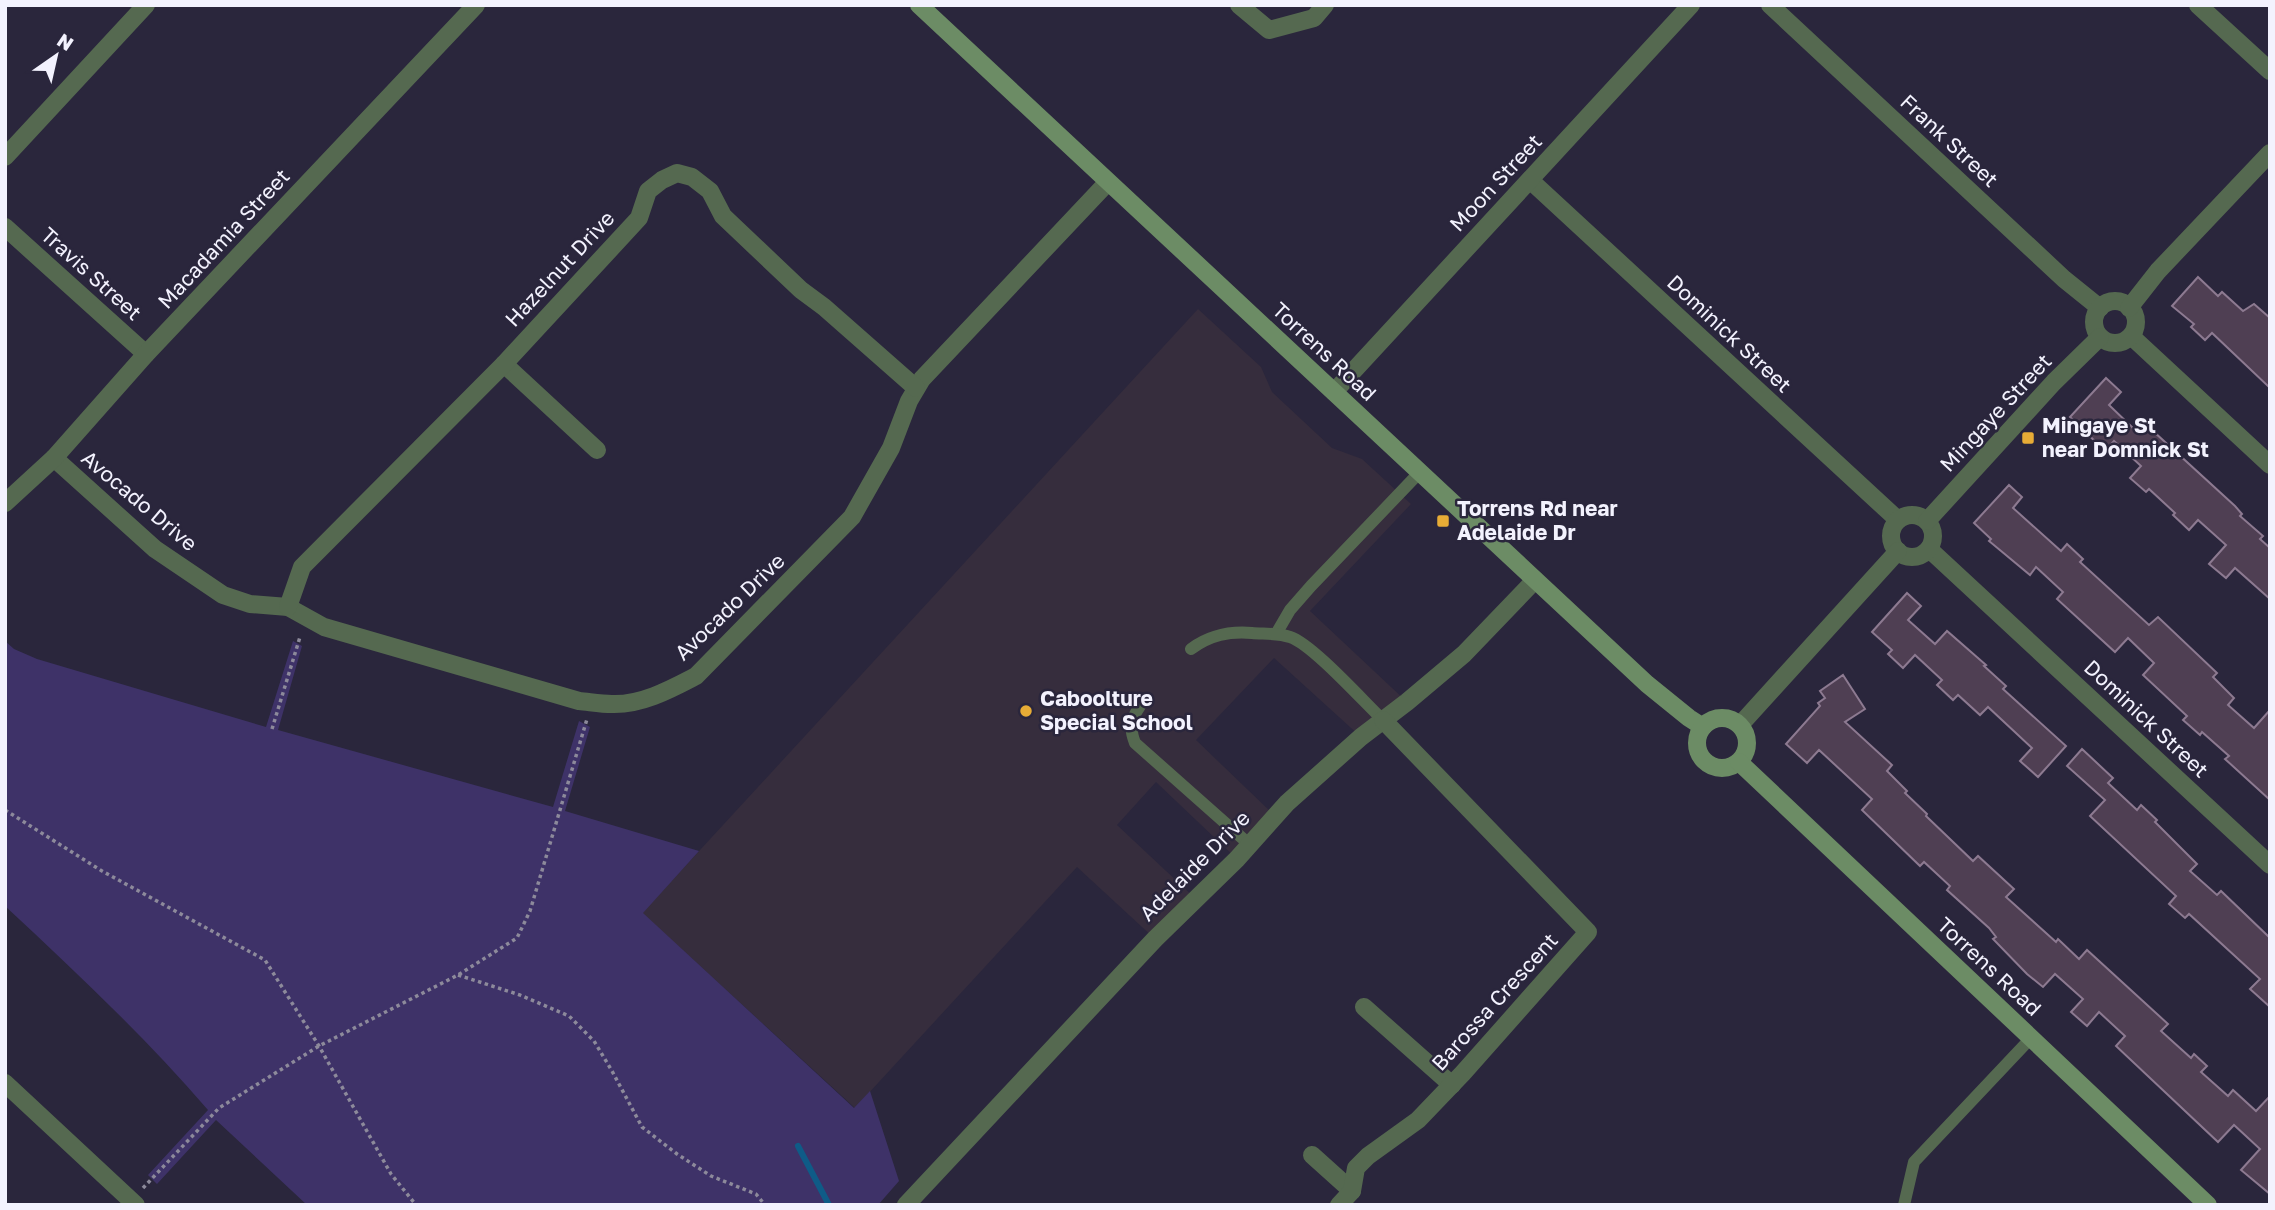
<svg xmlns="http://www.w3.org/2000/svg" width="2275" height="1210" font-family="'Golos Text',sans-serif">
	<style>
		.education { fill: #362d3d }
		.green { fill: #3e3268 }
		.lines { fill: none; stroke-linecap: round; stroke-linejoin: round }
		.stream { stroke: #0f5b87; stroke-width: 6 }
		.building { fill: #4f3f53; stroke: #8d7a91; stroke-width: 2 }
		.path { stroke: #8d8a9b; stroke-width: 3.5; stroke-dasharray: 3.5 3.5; stroke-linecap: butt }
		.service { stroke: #556950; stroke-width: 12 }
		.minor { stroke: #556950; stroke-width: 18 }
		.tertiary { stroke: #556950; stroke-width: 18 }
		.secondary { stroke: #6c8c65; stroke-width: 18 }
		.poi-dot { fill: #e7ac36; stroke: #2a263c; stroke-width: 2.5 }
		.labels { text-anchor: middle; stroke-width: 5; stroke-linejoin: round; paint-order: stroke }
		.street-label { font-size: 21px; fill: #f3f2fe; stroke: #2a263c }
		.poi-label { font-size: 21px; font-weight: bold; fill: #f3f2fe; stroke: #2a263c; text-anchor: start }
	</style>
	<rect width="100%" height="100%" fill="#2a263c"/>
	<path class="education" d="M1198,309L1261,367L1272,392L1332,448L1362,459L1411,504L1310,611L1407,702L1361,737L1274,658L1196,740L1275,816L1237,859L1156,782L1117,825L1197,900L1155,939L1077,867L855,1108L642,913Z"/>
	<path class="green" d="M5,641L14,649L37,659L266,727L293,641L302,646L278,730L553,807L579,721L590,727L565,811L699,851L643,913L854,1108L870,1091L899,1181L878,1205H307L216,1120L157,1184L148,1175L208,1110C145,1037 76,972 5,906Z"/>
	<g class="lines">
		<path class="stream" d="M798,1146L829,1205"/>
	</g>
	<g class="building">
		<path d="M2198,277L2218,296L2222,292L2243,311L2254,304L2270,318V388L2212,333L2205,340L2191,327L2194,324L2172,306Z"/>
		<path d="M2106,378L2121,392L2109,405L2134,429L2142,421L2235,506L2242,514L2240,516L2263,536L2260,539L2270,548V599L2235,568L2226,578L2209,564L2226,545L2198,520L2189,530L2173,515L2175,513L2149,489L2146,492L2130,478L2141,466L2114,441L2105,451L2070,417Z"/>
		<path d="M2009,485L2022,497L2013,508L2061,551L2067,544L2083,559L2080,562L2149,625L2158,617L2217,673L2213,677L2234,698L2228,705L2254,728L2270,710V800L2225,759L2229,756L2202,732L2200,735L2183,720L2187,716L2143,675L2154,663L2128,638L2115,652L2057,599L2063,592L2036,567L2030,575L1989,541L1991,539L1974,523Z"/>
		<path d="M1907,593L1921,606L1908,620L1935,644L1947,631L1986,665L1984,666L2006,686L2003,689L2066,746L2038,777L2020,761L2032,748L1988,707L1980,715L1958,695L1953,700L1937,685L1942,680L1915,655L1903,668L1888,654L1892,650L1872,632Z"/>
		<path d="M1843,675L1865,709L1845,722L1892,765L1887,771L1907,791L1905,793L1927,814L1926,816L1973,861L1978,856L2014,889L2006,897L2056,942L2058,939L2079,959L2087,950L2168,1024L2161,1031L2191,1058L2194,1054L2207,1066L2201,1072L2228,1096L2233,1090L2256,1111L2270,1096V1194L2241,1170L2260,1149L2234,1125L2218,1142L2116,1046L2125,1036L2099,1012L2087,1026L2071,1012L2083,999L2055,974L2043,987L2027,974L1993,939L1996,937L1989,928L1947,890L1950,886L1924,862L1920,866L1862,810L1872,799L1819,750L1807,763L1786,744L1820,706L1818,703L1825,698L1820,691Z"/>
		<path d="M2082,749L2113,778L2108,783L2137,810L2141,805L2157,820L2155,822L2197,864L2190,871L2217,895L2221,891L2270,938V1007L2250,989L2260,979L2189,914L2185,918L2169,904L2176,896L2090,816L2105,800L2067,766Z"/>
	</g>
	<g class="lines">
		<g class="path">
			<path d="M272,729L300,637"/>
			<path d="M5,810L102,871L265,960L319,1046L391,1174L416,1205"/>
			<path d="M458,975L520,995L569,1016L594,1041L612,1071L642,1127L677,1154L711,1176L756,1194L765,1205"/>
			<path d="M143,1188L219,1108L319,1046L458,975L517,938L530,911L587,719"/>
		</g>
		<g class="service">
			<path d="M1276,634L1290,610L1311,586L1419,473"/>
			<path d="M1191,649C1210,635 1229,631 1252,633C1264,634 1278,633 1290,637C1312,644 1363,701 1383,720"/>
			<path d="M1140,706C1131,719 1129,728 1135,743L1250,845"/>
			<path d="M1904,1205L1914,1162L2031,1038"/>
		</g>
		<g class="minor">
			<path d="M1239,5L1269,30L1314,18L1325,5"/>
			<path d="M1770,5L2064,279L2100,308"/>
			<path d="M2198,5L2270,71"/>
			<path d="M5,157L146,5"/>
			<path d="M1530,180L1898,520"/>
			<path d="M5,227L146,354"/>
			<path d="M2131,336L2270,465"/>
			<path d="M504,364L597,450"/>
			<path d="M1334,392L1691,5"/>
			<path d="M54,458L155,549L223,595L250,604L288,607L324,627L579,701C590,702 601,704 612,704C642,705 671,689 696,676L852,517L891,448L909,401L922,379L1107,183"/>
			<path d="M5,503L54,458L146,354L476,5"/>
			<path d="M1929,549L2270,865"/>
			<path d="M288,607L302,567L504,364L639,218L648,191L662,180L677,173L692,177L710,191L723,216L801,290L824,307L916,388"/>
			<path d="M1364,1007L1452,1085"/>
			<path d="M5,1083L136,1205"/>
			<path d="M1312,1155L1352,1191"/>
			<path d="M906,1205L1155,939L1237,859L1287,803L1361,737L1407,702L1464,654L1535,580"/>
			<path d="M1339,1205L1352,1191L1356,1168L1368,1156L1418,1120L1463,1073L1588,932L1383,720"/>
		</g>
		<g class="tertiary">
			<circle cx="2115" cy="322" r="21"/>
			<path d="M2129,308L2158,271L2270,153"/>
			<circle cx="1912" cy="536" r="21"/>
			<path d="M1927,521L2054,382L2100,337"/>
			<path d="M1740,725L1898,551"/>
		</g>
		<g class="secondary">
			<path d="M919,5L1647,684L1689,718L1703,727"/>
			<circle cx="1722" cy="743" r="25"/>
			<path d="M1739,762L2208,1205"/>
		</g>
	</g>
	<g class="poi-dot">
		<rect x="2021" y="431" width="14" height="14" rx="3.5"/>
		<rect x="1436" y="514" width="14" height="14" rx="3.5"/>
		<circle cx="1026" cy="711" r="7"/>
	</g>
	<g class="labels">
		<g class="street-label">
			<text transform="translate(1949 141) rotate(43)" y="7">Frank Street</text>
			<text transform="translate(1496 183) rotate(-47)" y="7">Moon Street</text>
			<text transform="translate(224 239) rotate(-47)" y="7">Macadamia Street</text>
			<text transform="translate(560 269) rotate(-47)" y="7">Hazelnut Drive</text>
			<text transform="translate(91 274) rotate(42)" y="7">Travis Street</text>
			<text transform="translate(1729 334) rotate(43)" y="7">Dominick Street</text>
			<text transform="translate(1324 352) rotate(43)" y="7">Torrens Road</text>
			<text transform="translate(1996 413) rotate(-47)" y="7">Mingaye Street</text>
			<text transform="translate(139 501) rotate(40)" y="7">Avocado Drive</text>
			<text transform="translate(730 607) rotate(-44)" y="7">Avocado Drive</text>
			<text transform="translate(2146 719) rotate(43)" y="7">Dominick Street</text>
			<text transform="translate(1195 866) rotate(-45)" y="7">Adelaide Drive</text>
			<text transform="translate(1989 967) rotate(43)" y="7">Torrens Road</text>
			<text transform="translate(1495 1002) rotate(-48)" y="7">Barossa Crescent</text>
		</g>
		<g class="poi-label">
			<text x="2042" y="433">Mingaye St<tspan x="2042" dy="24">near Domnick St</tspan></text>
			<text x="1457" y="516">Torrens Rd near<tspan x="1457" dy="24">Adelaide Dr</tspan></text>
			<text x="1040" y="706">Caboolture<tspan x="1040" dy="24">Special School</tspan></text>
		</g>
	</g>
	<rect width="2275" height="1210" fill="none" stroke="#f3f2fe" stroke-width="14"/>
	<g transform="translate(56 56) rotate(34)" stroke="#2a263c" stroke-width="5" paint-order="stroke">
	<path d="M0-5L12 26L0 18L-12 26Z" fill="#f3f2fe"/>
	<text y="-10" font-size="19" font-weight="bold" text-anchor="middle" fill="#f3f2fe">N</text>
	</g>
</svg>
